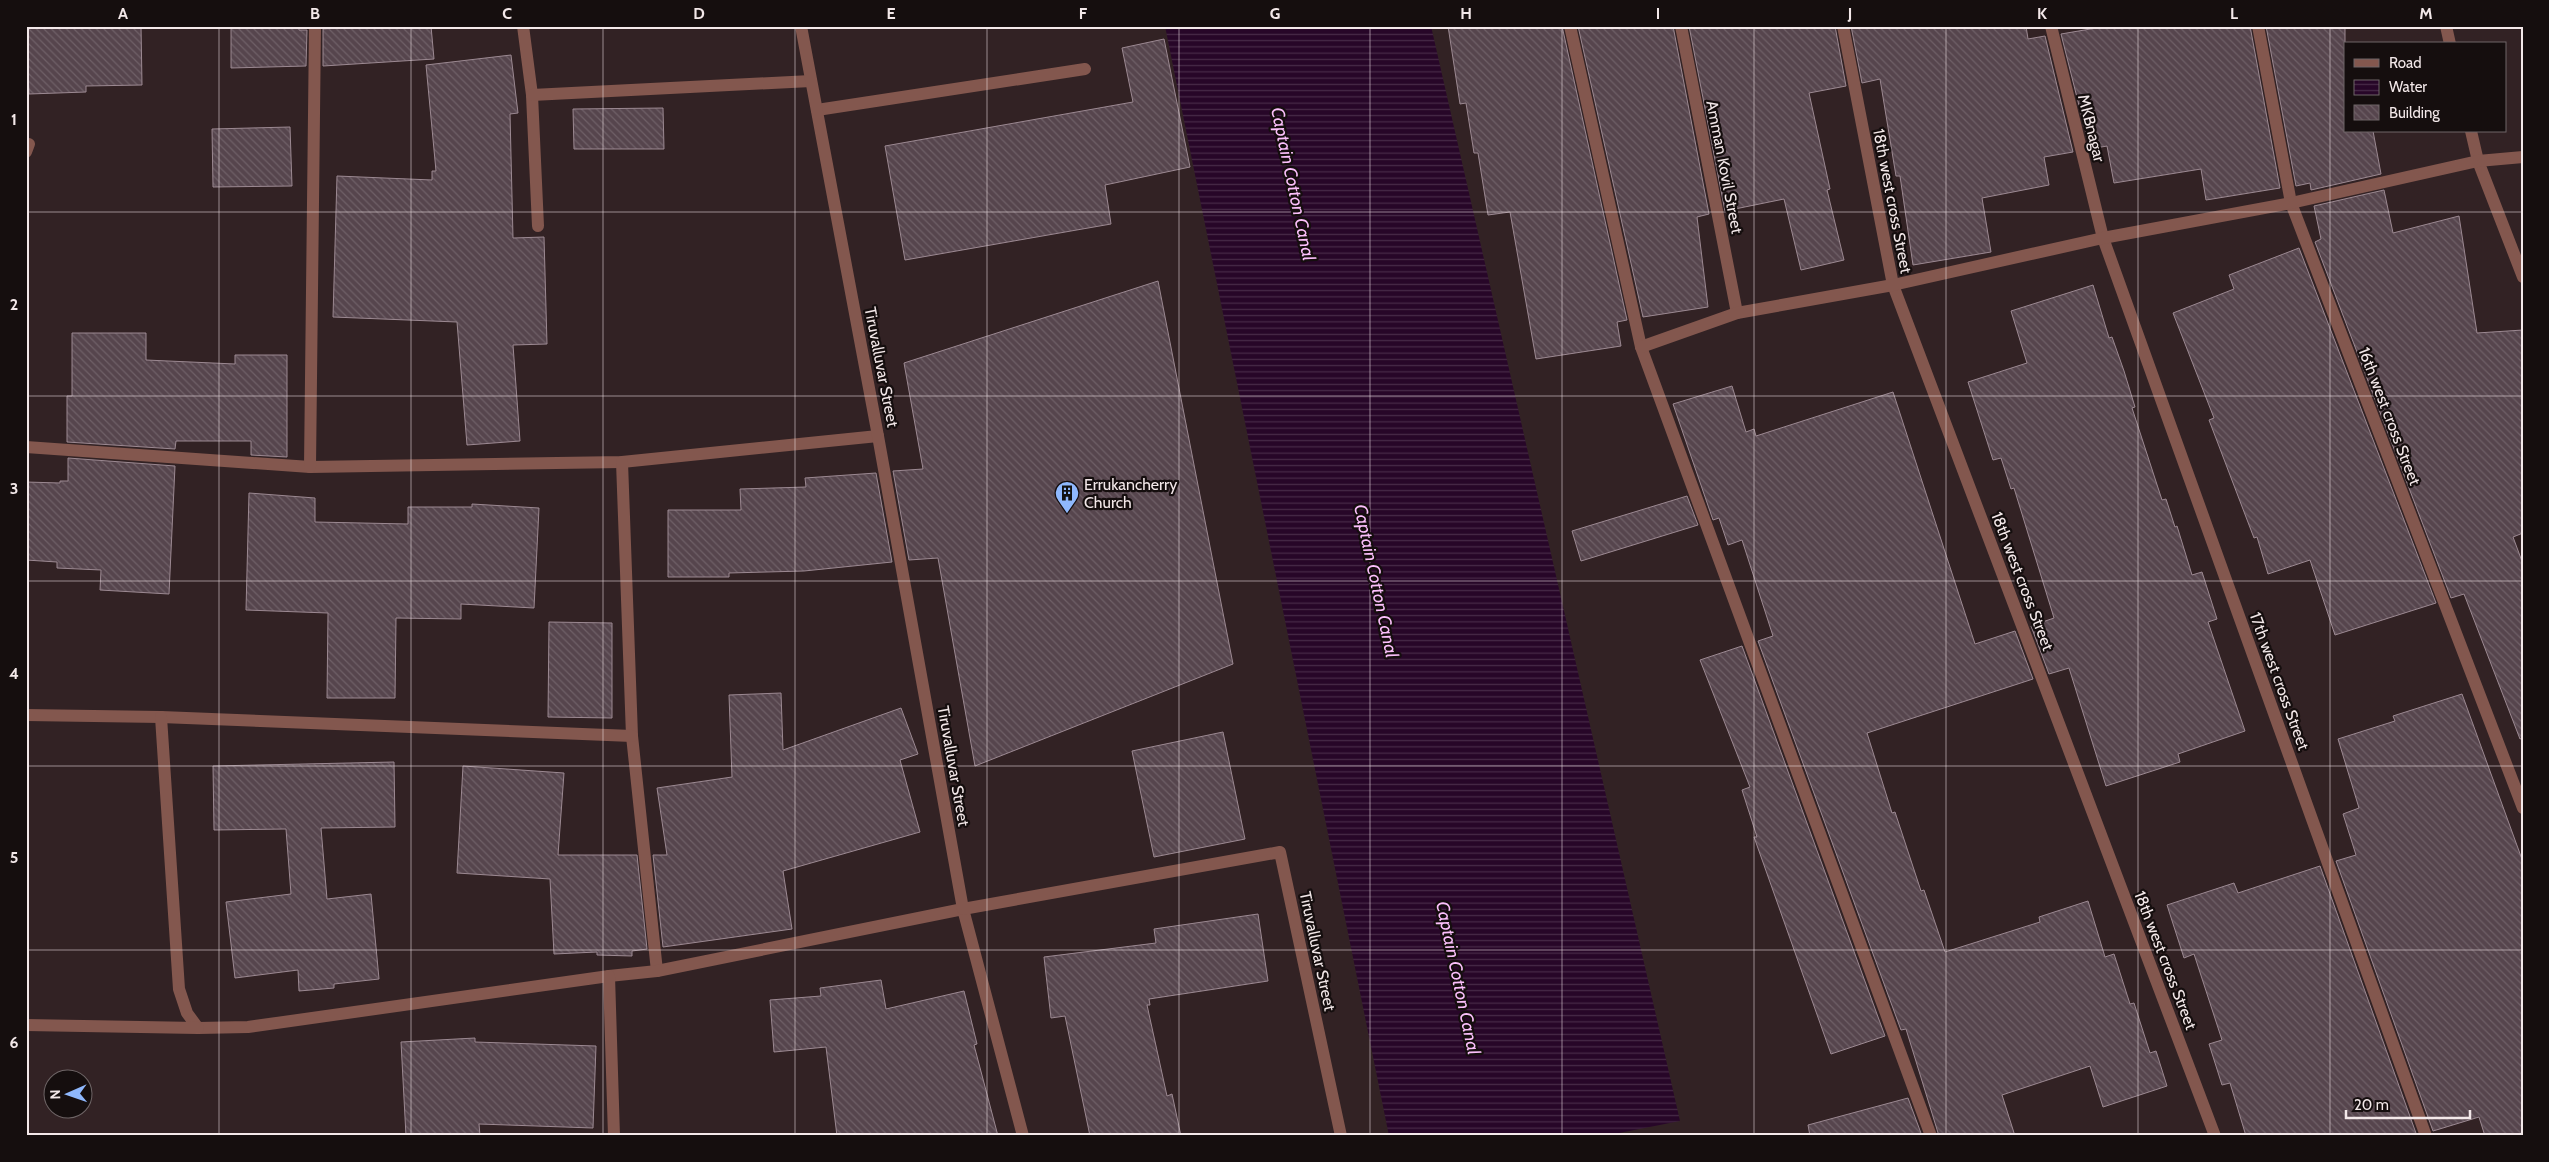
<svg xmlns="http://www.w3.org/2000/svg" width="2549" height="1162" font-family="Cabin,sans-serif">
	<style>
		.water { fill: url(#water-rules) }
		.building { fill: url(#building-back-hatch); stroke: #9c8992 }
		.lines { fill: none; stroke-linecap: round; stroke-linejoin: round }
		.minor { stroke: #83574e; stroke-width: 12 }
		.tertiary { stroke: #83574e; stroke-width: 12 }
		.grid { fill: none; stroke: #f3e8e9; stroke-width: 1; stroke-opacity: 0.55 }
		.labels { text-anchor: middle; stroke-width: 4.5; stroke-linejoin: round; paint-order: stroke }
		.street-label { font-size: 16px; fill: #f3e8e9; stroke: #150e0e }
		.poi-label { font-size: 16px; fill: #f3e8e9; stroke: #150e0e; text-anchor: start }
		.water-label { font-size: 18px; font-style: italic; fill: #fbbffb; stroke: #150e0e }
		.neatline { fill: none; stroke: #f3e8e9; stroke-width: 2 }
		.grid-label { font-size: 16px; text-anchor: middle; font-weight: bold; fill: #f3e8e9 }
	</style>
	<defs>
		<pattern id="water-rules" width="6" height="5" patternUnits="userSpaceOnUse" patternTransform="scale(1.25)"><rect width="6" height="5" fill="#270628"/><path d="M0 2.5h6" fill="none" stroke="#472a47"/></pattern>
		<pattern id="building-back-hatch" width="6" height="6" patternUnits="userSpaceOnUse" patternTransform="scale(1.25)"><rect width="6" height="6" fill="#56454d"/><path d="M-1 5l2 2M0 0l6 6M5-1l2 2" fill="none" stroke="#6f6067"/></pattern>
	</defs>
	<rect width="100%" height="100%" fill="#322224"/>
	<path class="water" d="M1165,26H1431L1680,1121L1604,1136H1389Z"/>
	<g class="building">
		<path d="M26,26H141L142,85L86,86V92L29,94Z"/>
		<path d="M231,26H299V30H307L306,66L231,68Z"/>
		<path d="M364,26H431L434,59L323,66V29Z"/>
		<path d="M1448,26H1562L1627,320L1617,322L1621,346L1536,359L1510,212L1488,215L1478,153H1474L1466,103L1460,104Z"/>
		<path d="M1578,26H1673L1709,214L1697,217L1708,307L1643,317Z"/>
		<path d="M1689,26H1835L1846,86L1809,93L1830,189L1827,190L1844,260L1801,270L1784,199L1725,211Z"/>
		<path d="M1851,26H2026L2028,39L2045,36L2073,152L2044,157L2049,185L1982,198L1991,252L1913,265L1900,176H1896L1880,79L1862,83Z"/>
		<path d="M2108,26H2250L2280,188L2206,200L2201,169L2114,183L2107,146L2090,149L2061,34Z"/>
		<path d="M2266,26H2345V131H2373L2381,174L2311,190L2310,183L2296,186Z"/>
		<path d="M1164,39L1190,167L1105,185L1111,224L905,260L885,146L1133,102L1122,48Z"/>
		<path d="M511,55L518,113L510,114L513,238L544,237L547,344L513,345L520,441L467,445L457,322L333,317L337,176L432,180V171H436L426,65Z"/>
		<path d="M663,108L664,149H574L573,109Z"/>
		<path d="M290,127L292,186L213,187L212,129Z"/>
		<path d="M2384,190L2393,233L2459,216L2477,333L2523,330V533L2513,537L2523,564V738L2520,739L2464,594L2451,598L2315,242L2321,239L2314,206Z"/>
		<path d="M2299,248L2436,603L2335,635L2310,560L2268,574L2257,537L2254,538L2209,420L2214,418L2173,313L2234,289L2229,275Z"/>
		<path d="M1158,281L1233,664L975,766L938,558L909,560L893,471L923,469L904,363Z"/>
		<path d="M2093,285L2109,338L2112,337L2124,371L2135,407L2132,408L2162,500L2166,499L2175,527L2177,526L2192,575L2202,572L2217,619L2208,622L2245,731L2178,754L2180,762L2106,786L2069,668L2049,674L2031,626L2054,618L2014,488L2011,489L2001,458L1993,460L1968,382L2027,363L2011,311Z"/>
		<path d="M72,333H146V360L235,364V355H287V457L251,455V441H176L175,449L67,442V396H72Z"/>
		<path d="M1732,386L1746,432L1754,429L1756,436L1893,392L1975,644L2015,631L2033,679L1867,733L1892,813L1895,812L1921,891L1924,890L1945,952L2040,922L2039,917L2088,901L2105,957L2114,954L2130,1004L2134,1003L2150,1053L2156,1051L2167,1086L2103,1107L2090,1066L2002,1095L2015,1136H1939L1906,1029L1901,1030L1758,641L1773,636L1742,540L1728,545L1719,518L1713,520L1673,404Z"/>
		<path d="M68,458L175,466L169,594L100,590L101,570L57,568V562L26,560V482L60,483V481H68Z"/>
		<path d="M876,473L892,562L804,571L729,573V577H668V510H741L740,489L806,487L805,478Z"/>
		<path d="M249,493L315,498V522L408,524V507H472V504L539,508L534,608L461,604V619L396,618L395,698H327L328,613L246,610Z"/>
		<path d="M1687,496L1698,525L1581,561L1572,531Z"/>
		<path d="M549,622L612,623V718L548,717Z"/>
		<path d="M1742,646L1885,1036L1831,1054L1754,837H1757L1742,790L1750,787L1700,660Z"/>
		<path d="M781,693L783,750L901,708L918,754L900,760L920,832L783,871L792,929L663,947L653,855H667L657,788L732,777L729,695Z"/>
		<path d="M2462,694L2523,862V1136H2485L2479,1117L2433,1131L2336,861L2356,855L2343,814L2359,808L2338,739L2395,721L2393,716Z"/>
		<path d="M1223,732L1245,839L1154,857L1132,751Z"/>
		<path d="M394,762L395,827L321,828L327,899L371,894L379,979L334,984V988L299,991L298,970L235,978L226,902L291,894L286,829L214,830L213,766Z"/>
		<path d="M463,766L564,773L558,855H637L647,949L632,951V956L597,955V952L554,954L550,879L457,873Z"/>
		<path d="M2320,866L2417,1136H2246L2230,1083L2222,1085L2209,1044L2222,1040L2194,954L2184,958L2167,905L2234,883L2238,893Z"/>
		<path d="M1258,914L1268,981L1149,999L1150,1005H1147L1167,1096L1172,1094L1181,1136H1090L1065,1016L1051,1018L1044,957L1156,943L1154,929Z"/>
		<path d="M881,980L886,1009L964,991L977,1044L974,1045L998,1136H837L826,1047L774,1052L770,1000L821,996L820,988Z"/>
		<path d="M475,1038V1042L596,1046L593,1128L479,1124L480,1136H406L401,1042Z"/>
		<path d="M1908,1098L1922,1136H1810L1808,1125Z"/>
	</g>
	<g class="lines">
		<g class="minor">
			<path d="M523,26L532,95L538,226"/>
			<path d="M1570,26L1641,347L1931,1136"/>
			<path d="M1681,26L1737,313"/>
			<path d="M1843,26L1893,285L2215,1136"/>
			<path d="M2051,26L2103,238L2426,1136"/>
			<path d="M2258,26L2291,203L2523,808"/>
			<path d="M2446,26L2450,44"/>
			<path d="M532,95L811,81"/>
			<path d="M817,110L1085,69"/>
			<path d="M2471,131L2478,161L2523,277"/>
			<path d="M26,152L29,144"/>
			<path d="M1641,347L1737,313L1893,285L2103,238L2291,203L2478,161L2523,157"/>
			<path d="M26,447L310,467L622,462L878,436"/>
			<path d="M622,462L632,736L657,971"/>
			<path d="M310,467L315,26"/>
			<path d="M26,715L161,717L632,736"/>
			<path d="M161,717L179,989L187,1013L198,1028L248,1027L609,976L657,971L963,909L1023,1136"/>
			<path d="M609,976L614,1136"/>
			<path d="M26,1025L198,1028"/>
		</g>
		<path class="tertiary" d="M801,26L878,436L963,909L1280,852L1341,1136"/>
	</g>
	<path class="grid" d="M219,26V1136M411,26V1136M603,26V1136M795,26V1136M987,26V1136M1179,26V1136M1370,26V1136M1562,26V1136M1754,26V1136M1946,26V1136M2138,26V1136M2330,26V1136M26,212H2523M26,396H2523M26,581H2523M26,766H2523M26,950H2523"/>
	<defs>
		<g id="building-pin" transform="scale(1.25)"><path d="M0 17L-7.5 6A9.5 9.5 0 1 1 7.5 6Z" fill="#8fb8fd" stroke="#150e0e"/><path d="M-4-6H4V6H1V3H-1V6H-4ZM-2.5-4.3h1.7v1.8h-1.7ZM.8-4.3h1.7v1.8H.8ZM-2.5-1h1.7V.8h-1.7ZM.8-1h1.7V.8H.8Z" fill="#111"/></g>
	</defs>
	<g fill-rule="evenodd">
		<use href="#building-pin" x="1067" y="493"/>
	</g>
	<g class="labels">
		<g class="street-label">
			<text transform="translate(2092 128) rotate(76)" y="6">MKBnagar</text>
			<text transform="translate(1725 167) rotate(79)" y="6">Amman Kovil Street</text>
			<text transform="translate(1893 201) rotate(79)" y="6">18th west cross Street</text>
			<text transform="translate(882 367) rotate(79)" y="6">Tiruvalluvar Street</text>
			<text transform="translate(2390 416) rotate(69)" y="6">16th west cross Street</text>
			<text transform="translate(2023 581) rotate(69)" y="6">18th west cross Street</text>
			<text transform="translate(2280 681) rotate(70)" y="6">17th west cross Street</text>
			<text transform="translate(954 766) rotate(80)" y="6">Tiruvalluvar Street</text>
			<text transform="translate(1318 951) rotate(78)" y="6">Tiruvalluvar Street</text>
			<text transform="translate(2166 960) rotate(69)" y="6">18th west cross Street</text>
		</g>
		<g class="poi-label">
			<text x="1084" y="490">Errukancherry<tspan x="1084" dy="18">Church</tspan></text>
		</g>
		<g class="water-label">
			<text transform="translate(1293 184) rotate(78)" y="6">Captain Cotton Canal</text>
			<text transform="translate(1376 581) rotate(78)" y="6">Captain Cotton Canal</text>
			<text transform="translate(1458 978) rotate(78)" y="6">Captain Cotton Canal</text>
		</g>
	</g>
	<rect width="2549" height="1162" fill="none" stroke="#150e0e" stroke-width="55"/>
	<rect x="2344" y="42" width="162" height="90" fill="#150e0e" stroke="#6e6566"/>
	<rect x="2354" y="59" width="25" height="8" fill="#83574e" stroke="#6e6566"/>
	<text x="2389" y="68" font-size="15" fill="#f3e8e9">Road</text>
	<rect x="2354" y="80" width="25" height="15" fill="url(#water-rules)" stroke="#6e6566"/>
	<text x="2389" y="92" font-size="15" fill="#f3e8e9">Water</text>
	<rect x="2354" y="105" width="25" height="15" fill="url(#building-back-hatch)" stroke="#6e6566"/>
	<text x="2389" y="118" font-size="15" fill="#f3e8e9">Building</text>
	<g transform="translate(68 1094) rotate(268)"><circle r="24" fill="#150e0e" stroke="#6e6566"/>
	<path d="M0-4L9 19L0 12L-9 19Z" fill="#8fb8fd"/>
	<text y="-8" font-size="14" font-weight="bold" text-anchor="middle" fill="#f3e8e9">N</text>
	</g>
	<path d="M2346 1110v8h124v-8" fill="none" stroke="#f3e8e9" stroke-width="2.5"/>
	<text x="2354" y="1110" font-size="15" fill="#f3e8e9" stroke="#150e0e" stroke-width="4" paint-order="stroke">20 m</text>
	<rect x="28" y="28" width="2494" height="1106" class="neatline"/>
	<g class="grid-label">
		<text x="123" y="19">A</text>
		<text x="315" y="19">B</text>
		<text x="507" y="19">C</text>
		<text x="699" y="19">D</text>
		<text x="891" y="19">E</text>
		<text x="1083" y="19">F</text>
		<text x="1275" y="19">G</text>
		<text x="1466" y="19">H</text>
		<text x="1658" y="19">I</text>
		<text x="1850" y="19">J</text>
		<text x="2042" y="19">K</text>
		<text x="2234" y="19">L</text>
		<text x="2426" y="19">M</text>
		<text x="14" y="125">1</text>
		<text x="14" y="310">2</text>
		<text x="14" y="494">3</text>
		<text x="14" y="679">4</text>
		<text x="14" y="863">5</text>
		<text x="14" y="1048">6</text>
	</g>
</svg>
